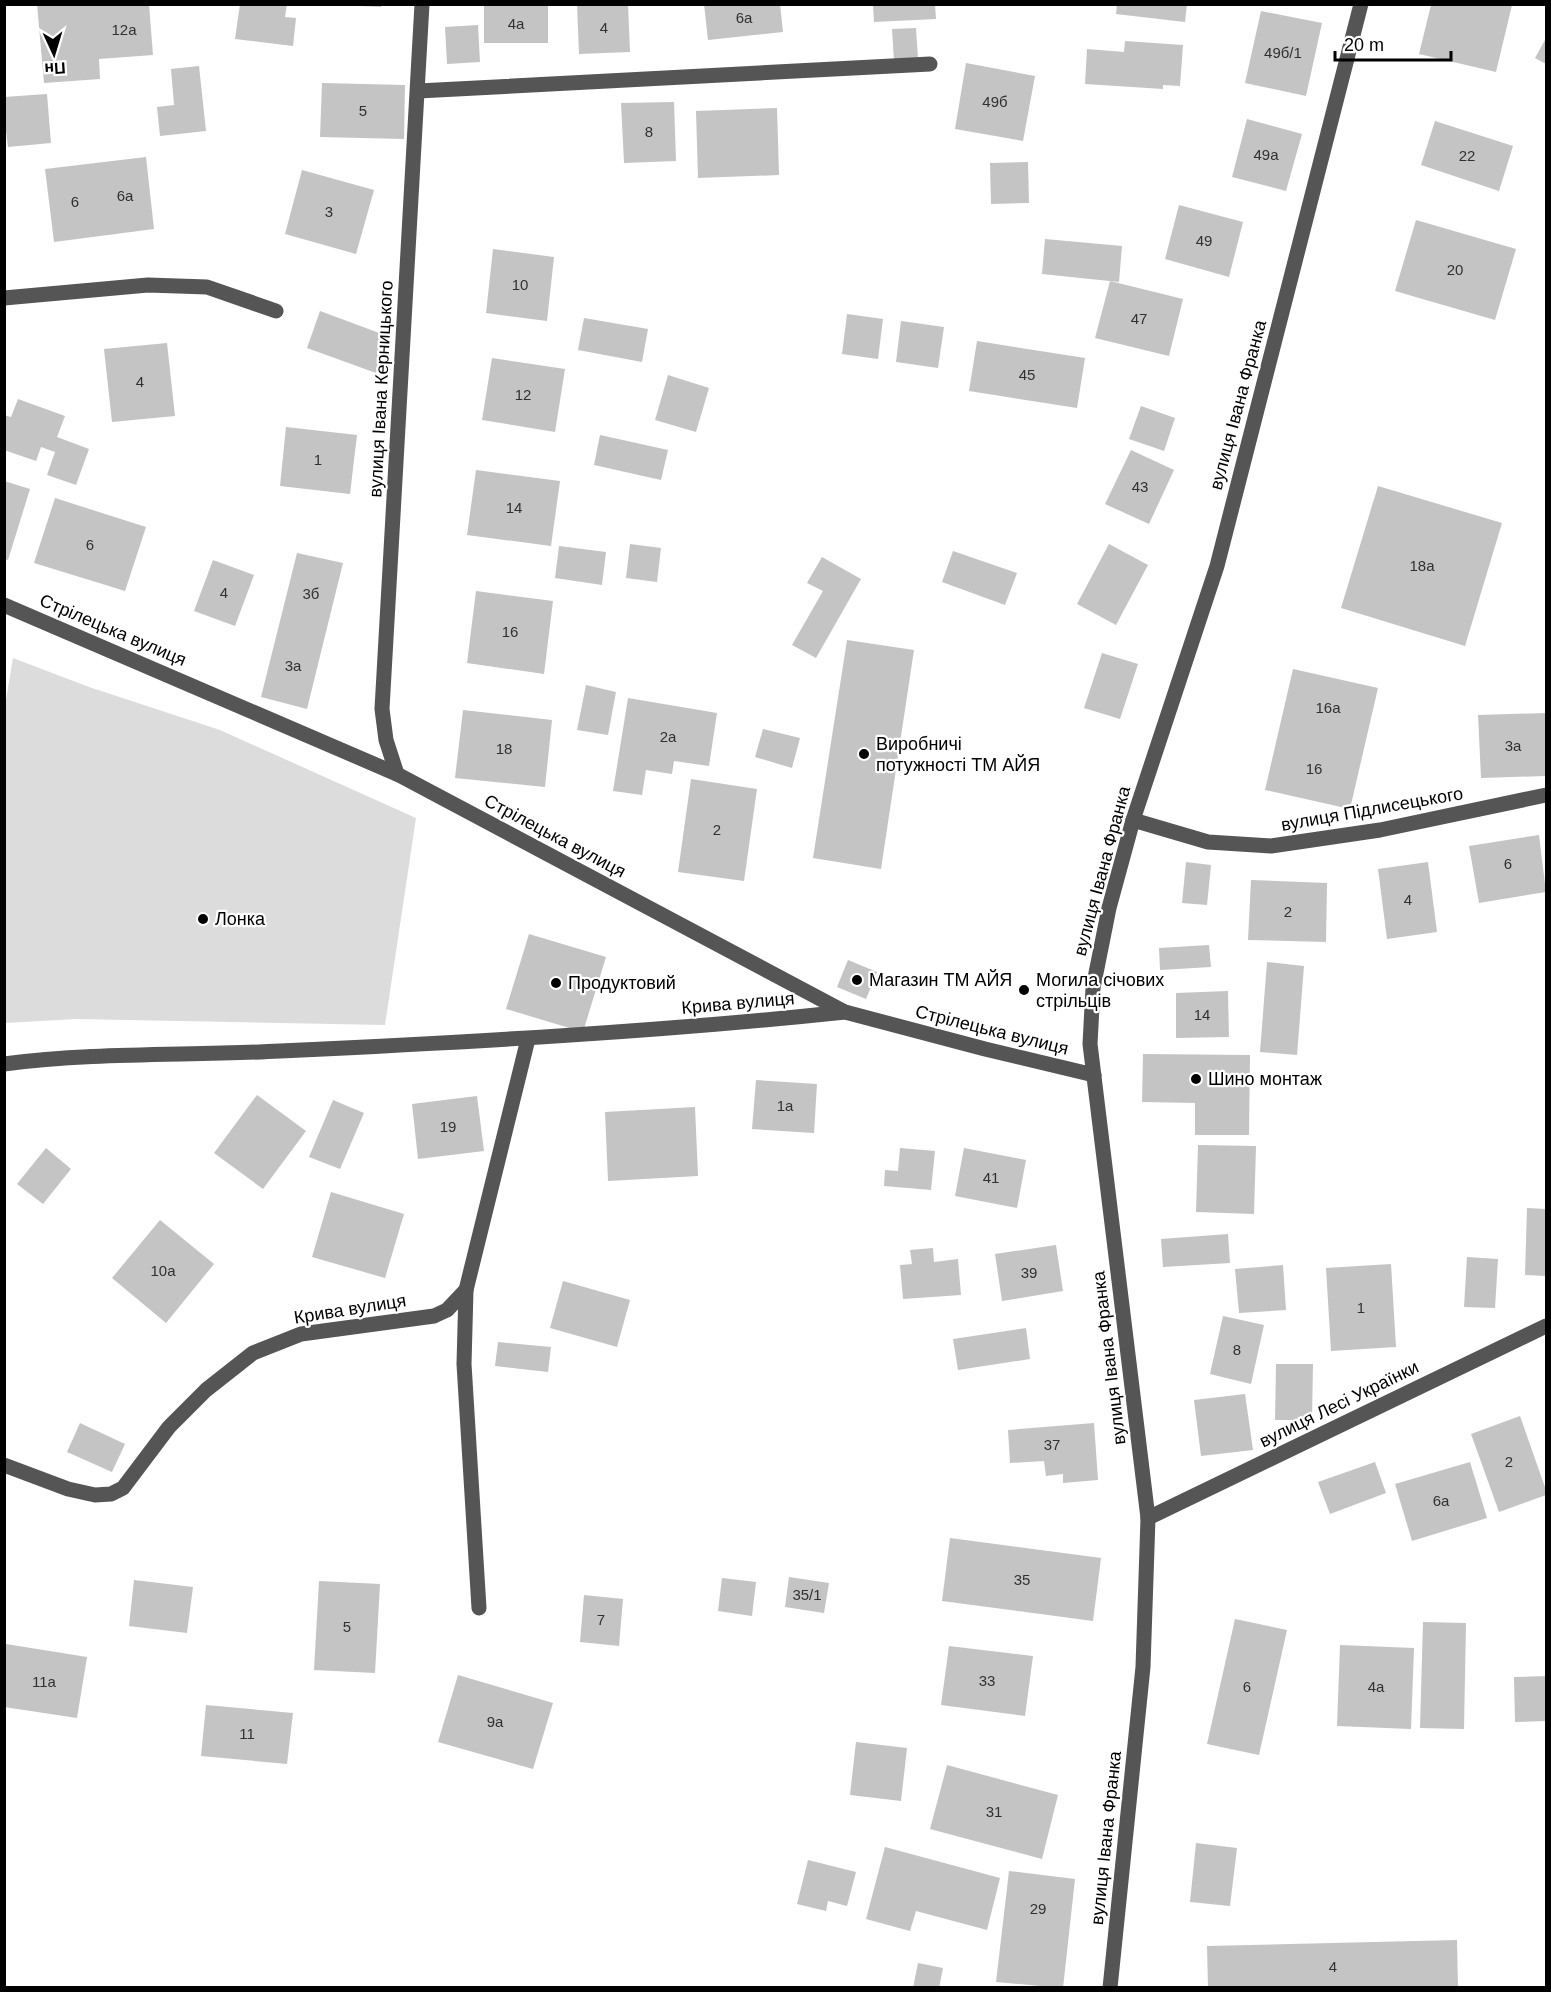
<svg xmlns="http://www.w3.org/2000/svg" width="1551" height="1992" font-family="Helvetica,sans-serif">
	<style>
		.green { fill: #dcdcdc }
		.building { fill: #c4c4c4 }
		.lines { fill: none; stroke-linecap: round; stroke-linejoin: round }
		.minor { stroke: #555; stroke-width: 15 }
		.poi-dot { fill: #000; stroke: #fff; stroke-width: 2 }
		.labels { text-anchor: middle; stroke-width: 4.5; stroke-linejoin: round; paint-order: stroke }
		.number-label { font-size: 15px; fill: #313131 }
		.street-label { font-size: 18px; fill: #000; stroke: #fff }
		.poi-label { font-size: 18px; fill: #000; stroke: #fff; text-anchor: start }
	</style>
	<rect width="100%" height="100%" fill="#fff"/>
	<path class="green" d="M13,658L89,687L220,730L416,818L385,1025L76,1019L5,1023L4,712Z"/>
	<g class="building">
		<path d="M37,4H149L153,55L99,59L100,79L44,83Z"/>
		<path d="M240,4H287L285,17L296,18L293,46L235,39Z"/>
		<path d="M360,4H381V7L360,6Z"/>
		<rect x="484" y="4" width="64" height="39"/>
		<path d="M577,4H628L630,52L579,54Z"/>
		<path d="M704,4H780L783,32L708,40Z"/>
		<path d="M873,4H935L936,19L874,22Z"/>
		<path d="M1117,4H1187L1185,22L1116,14Z"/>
		<path d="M1431,5H1512L1496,72L1419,54Z"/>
		<path d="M1261,11L1322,23L1306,96L1245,83Z"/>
		<path d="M478,25L480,62L447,64L445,27Z"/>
		<path d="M916,28L918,59L894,61L892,29Z"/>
		<path d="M1546,38V64L1535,58Z"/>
		<path d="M1125,41L1183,45L1180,86L1163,85V89L1085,84L1087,49L1124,52Z"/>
		<path d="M966,63L1035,76L1023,141L955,129Z"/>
		<path d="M199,66L206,131L160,136L157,107L174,105L171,69Z"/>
		<path d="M322,83L405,85L404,139L320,137Z"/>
		<path d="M47,94L51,143L8,147L6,131H4V97Z"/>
		<path d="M674,102L676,161L624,163L621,103Z"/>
		<path d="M777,108L779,175L698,178L696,111Z"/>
		<path d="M1247,119L1302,134L1286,191L1232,177Z"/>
		<path d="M1435,121L1513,146L1499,191L1421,165Z"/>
		<path d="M146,157L154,229L54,242L45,169Z"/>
		<path d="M1028,162L1029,203L991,204L990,163Z"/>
		<path d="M302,170L374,190L356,254L285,234Z"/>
		<path d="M1179,205L1243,222L1229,277L1165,259Z"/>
		<path d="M1416,220L1516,249L1495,320L1395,291Z"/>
		<path d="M1045,239L1122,246L1119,282L1042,274Z"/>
		<path d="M493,249L554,257L547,321L486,313Z"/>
		<path d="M1110,281L1183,299L1169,356L1095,338Z"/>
		<path d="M320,311L390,337L376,373L307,348Z"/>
		<path d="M847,314L883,319L878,359L842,354Z"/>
		<path d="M584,318L648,329L642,362L578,350Z"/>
		<path d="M901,321L944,327L938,368L896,362Z"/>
		<path d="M977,341L1085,358L1077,408L969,391Z"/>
		<path d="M167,343L175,416L112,422L104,349Z"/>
		<path d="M492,358L565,369L555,432L482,420Z"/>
		<path d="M668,375L709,388L696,432L655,420Z"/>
		<path d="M18,399L65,416L57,437L89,449L76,485L47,475L55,452L41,447L36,461L4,450V415L11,417Z"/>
		<path d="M1141,406L1175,418L1164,451L1129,439Z"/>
		<path d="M286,427L357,435L350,494L280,486Z"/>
		<path d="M600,435L668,450L661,480L594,465Z"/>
		<path d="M1131,450L1174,470L1149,524L1105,504Z"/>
		<path d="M476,470L560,481L551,546L467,535Z"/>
		<path d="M4,481L30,489L8,560L4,559Z"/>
		<path d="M1378,486L1502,523L1465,646L1341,608Z"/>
		<path d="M55,498L146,527L125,591L34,563Z"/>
		<path d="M630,544L661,548L657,582L626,578Z"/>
		<path d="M1109,544L1148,565L1116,625L1077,604Z"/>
		<path d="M559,546L606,552L602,585L555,578Z"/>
		<path d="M953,551L1017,573L1005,605L942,582Z"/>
		<path d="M297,553L343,563L307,709L261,697Z"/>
		<path d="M822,557L861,579L816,658L792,645L823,591L807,583Z"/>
		<path d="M213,560L254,575L235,626L194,611Z"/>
		<path d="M476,591L553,601L544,674L467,663Z"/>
		<path d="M847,640L914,650L881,869L813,858Z"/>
		<path d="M1102,653L1138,664L1120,719L1084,708Z"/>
		<path d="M1293,669L1378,688L1350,809L1265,790Z"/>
		<path d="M586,685L616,692L608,735L577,730Z"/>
		<path d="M628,698L717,713L709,766L674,761L672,774L646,770L642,795L613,791Z"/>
		<path d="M463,710L552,720L545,787L455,778Z"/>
		<path d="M1546,713V776L1481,778L1478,715Z"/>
		<path d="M763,729L800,738L792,768L755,757Z"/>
		<path d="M691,779L757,789L744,881L678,872Z"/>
		<path d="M1539,835L1546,892L1479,903L1469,846Z"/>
		<path d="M1186,862L1211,865L1207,905L1182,903Z"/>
		<path d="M1428,862L1437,932L1387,939L1378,869Z"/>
		<path d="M1251,880L1327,883L1326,942L1248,940Z"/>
		<path d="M529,934L606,957L583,1032L506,1009Z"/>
		<path d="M1209,945L1211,967L1160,970L1159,948Z"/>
		<path d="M848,960L877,972L866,999L837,987Z"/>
		<path d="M1267,962L1304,966L1297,1055L1260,1052Z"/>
		<path d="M1228,991L1229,1037L1176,1038V993Z"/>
		<path d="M1143,1054L1250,1055L1249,1135H1195V1103L1142,1102Z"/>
		<path d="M756,1080L817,1084L814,1133L752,1129Z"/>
		<path d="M257,1095L306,1131L263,1189L214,1153Z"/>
		<path d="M477,1096L484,1151L418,1159L412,1104Z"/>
		<path d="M333,1100L364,1113L340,1169L309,1157Z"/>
		<path d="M695,1107L698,1176L608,1181L605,1112Z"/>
		<path d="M1198,1145L1256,1146L1254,1214L1196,1212Z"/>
		<path d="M46,1148L71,1169L43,1204L17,1184Z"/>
		<path d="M900,1148L935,1151L931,1190L884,1186L885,1170L898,1171Z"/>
		<path d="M964,1148L1026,1160L1017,1208L955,1196Z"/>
		<path d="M331,1192L404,1214L385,1278L312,1257Z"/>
		<path d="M1527,1208L1546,1209V1276L1525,1275Z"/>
		<path d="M160,1220L214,1264L166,1323L112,1278Z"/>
		<path d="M1228,1234L1230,1263L1163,1267L1161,1239Z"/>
		<path d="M1056,1245L1063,1291L1002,1301L995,1254Z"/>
		<path d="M933,1248L934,1262L958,1259L961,1295L903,1299L900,1265L912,1264L910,1250Z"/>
		<path d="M1467,1257L1498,1259L1495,1308L1464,1307Z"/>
		<path d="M1391,1264L1396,1347L1331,1351L1326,1268Z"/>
		<path d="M1283,1265L1286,1310L1239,1313L1235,1269Z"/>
		<path d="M563,1281L630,1300L617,1347L550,1328Z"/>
		<path d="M1223,1316L1264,1325L1251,1384L1210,1374Z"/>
		<path d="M1026,1328L1030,1359L958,1370L953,1339Z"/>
		<path d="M498,1342L551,1347L548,1372L495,1366Z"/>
		<path d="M1276,1364H1313L1312,1420H1275Z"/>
		<path d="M1245,1394L1253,1450L1201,1456L1194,1400Z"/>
		<path d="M1520,1416L1546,1490V1495L1499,1512L1471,1434Z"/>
		<path d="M80,1423L125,1444L112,1472L67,1452Z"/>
		<path d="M1094,1423L1098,1480L1063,1483V1474L1046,1476L1044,1461L1010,1463L1008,1430Z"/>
		<path d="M1375,1462L1386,1493L1330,1514L1318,1482Z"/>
		<path d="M1470,1462L1487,1518L1412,1541L1395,1484Z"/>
		<path d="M950,1538L1101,1558L1093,1621L942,1601Z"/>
		<path d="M789,1577L829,1583L824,1613L785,1607Z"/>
		<path d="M722,1578L756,1582L752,1616L718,1611Z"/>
		<path d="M134,1580L193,1587L187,1633L129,1626Z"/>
		<path d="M319,1581L380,1584L375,1673L314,1670Z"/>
		<path d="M584,1595L623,1599L619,1646L580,1642Z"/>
		<path d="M1235,1619L1287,1630L1259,1755L1207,1744Z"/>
		<path d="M1423,1622L1466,1623L1464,1729L1420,1728Z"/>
		<path d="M6,1644L87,1657L77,1718L4,1707Z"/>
		<path d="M1340,1645L1414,1648L1411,1729L1337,1726Z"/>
		<path d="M949,1646L1033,1656L1025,1716L941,1705Z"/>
		<path d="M458,1675L553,1703L533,1769L438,1742Z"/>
		<path d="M1546,1676V1721L1515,1722L1514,1677Z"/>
		<path d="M206,1705L293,1713L287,1764L201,1756Z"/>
		<path d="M856,1742L907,1748L901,1801L850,1795Z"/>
		<path d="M947,1765L1058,1795L1042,1859L930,1829Z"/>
		<path d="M1196,1843L1237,1848L1230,1906L1190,1902Z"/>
		<path d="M885,1847L1000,1878L987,1930L916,1911L910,1931L866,1919Z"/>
		<path d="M808,1860L856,1872L847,1906L828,1901L826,1911L797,1904Z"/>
		<path d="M1009,1871L1075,1879L1063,1988L996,1982Z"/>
		<path d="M1457,1940L1458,1988H1208L1207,1946Z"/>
		<path d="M918,1963L943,1968L939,1988H913Z"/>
	</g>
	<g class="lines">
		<g class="minor">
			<path d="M418,91L930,64"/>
			<path d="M4,298L148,285L207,287L276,311"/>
			<path d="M4,605L397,774L845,1012L985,1049L1094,1075"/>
			<path d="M397,774L386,740L382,709L422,4"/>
			<path d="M1133,820L1208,842L1271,846L1380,830L1546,795"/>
			<path d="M4,1064C96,1052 188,1056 280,1051C469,1042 657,1032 845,1012"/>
			<path d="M466,1290L464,1364L479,1608"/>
			<path d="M4,1465L68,1489L95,1495L111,1494L123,1488L169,1427L206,1390L253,1353L301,1334L434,1316L447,1310L466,1290L528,1039"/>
			<path d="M1148,1518L1546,1326"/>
			<path d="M1110,1988L1143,1667L1148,1518L1090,1044L1093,988L1109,908L1133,820L1217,566L1361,4"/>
		</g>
	</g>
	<g class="poi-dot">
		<circle cx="864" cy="754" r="6"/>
		<circle cx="203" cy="919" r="6"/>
		<circle cx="857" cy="980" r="6"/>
		<circle cx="556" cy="983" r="6"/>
		<circle cx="1024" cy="990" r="6"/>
		<circle cx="1196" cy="1079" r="6"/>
	</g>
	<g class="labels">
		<g class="number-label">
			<text x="744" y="23">6а</text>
			<text x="516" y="29">4а</text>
			<text x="604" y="33">4</text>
			<text x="124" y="35">12а</text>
			<text x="1283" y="58">49б/1</text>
			<text x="995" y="107">49б</text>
			<text x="363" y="116">5</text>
			<text x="649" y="137">8</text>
			<text x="1266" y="160">49а</text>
			<text x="1467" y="161">22</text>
			<text x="125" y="201">6а</text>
			<text x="75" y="207">6</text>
			<text x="329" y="217">3</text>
			<text x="1204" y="246">49</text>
			<text x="1455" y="275">20</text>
			<text x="520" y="290">10</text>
			<text x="1139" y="324">47</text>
			<text x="1027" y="380">45</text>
			<text x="140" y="387">4</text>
			<text x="523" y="400">12</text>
			<text x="318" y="465">1</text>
			<text x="1140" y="492">43</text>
			<text x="514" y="513">14</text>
			<text x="90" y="550">6</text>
			<text x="1422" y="571">18а</text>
			<text x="224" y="598">4</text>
			<text x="311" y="599">3б</text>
			<text x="510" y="637">16</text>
			<text x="293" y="671">3а</text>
			<text x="1328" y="713">16а</text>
			<text x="668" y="742">2а</text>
			<text x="1513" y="751">3а</text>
			<text x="504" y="754">18</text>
			<text x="1314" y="774">16</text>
			<text x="717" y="835">2</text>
			<text x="1508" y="869">6</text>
			<text x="1408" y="905">4</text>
			<text x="1288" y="917">2</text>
			<text x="1202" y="1020">14</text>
			<text x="785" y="1111">1а</text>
			<text x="448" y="1132">19</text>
			<text x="991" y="1183">41</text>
			<text x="163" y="1276">10а</text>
			<text x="1029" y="1278">39</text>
			<text x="1361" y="1313">1</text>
			<text x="1237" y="1355">8</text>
			<text x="1052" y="1450">37</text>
			<text x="1509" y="1467">2</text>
			<text x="1441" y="1506">6а</text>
			<text x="1022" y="1585">35</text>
			<text x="807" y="1600">35/1</text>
			<text x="601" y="1625">7</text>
			<text x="347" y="1632">5</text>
			<text x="987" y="1686">33</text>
			<text x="44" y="1687">11а</text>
			<text x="1247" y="1692">6</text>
			<text x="1376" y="1692">4а</text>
			<text x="495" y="1727">9а</text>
			<text x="247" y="1739">11</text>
			<text x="994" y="1817">31</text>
			<text x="1038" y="1914">29</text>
			<text x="1333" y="1972">4</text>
		</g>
		<g class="street-label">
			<text transform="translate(381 389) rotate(-87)" y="6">вулиця Івана Керницького</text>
			<text transform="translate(1238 405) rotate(-75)" y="6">вулиця Івана Франка</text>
			<text transform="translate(113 630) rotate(23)" y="6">Стрілецька вулиця</text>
			<text transform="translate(1372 809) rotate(-10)" y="6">вулиця Підлисецького</text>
			<text transform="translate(555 836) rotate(28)" y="6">Стрілецька вулиця</text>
			<text transform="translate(1102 871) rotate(-75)" y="6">вулиця Івана Франка</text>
			<text transform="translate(738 1003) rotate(-5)" y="6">Крива вулиця</text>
			<text transform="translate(992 1030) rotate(14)" y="6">Стрілецька вулиця</text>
			<text transform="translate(350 1309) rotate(-9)" y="6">Крива вулиця</text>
			<text transform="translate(1109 1358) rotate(-97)" y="6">вулиця Івана Франка</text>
			<text transform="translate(1339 1404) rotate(-26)" y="6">вулиця Лесі Українки</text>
			<text transform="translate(1106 1838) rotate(-84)" y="6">вулиця Івана Франка</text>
		</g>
		<g class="poi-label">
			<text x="876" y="750">Виробничі<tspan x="876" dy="21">потужності ТМ АЙЯ</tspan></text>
			<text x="215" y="925">Лонка</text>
			<text x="869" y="986">Магазин ТМ АЙЯ</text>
			<text x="1036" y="986">Могила січових<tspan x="1036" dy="21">стрільців</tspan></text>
			<text x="568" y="989">Продуктовий</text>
			<text x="1208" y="1085">Шино монтаж</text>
		</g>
	</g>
	<rect width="1551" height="1992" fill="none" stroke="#000000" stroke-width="12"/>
	<g transform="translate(54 54) rotate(176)" stroke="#ffffff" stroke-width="4.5" paint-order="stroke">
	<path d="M0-4.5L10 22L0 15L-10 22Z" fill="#000000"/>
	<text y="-9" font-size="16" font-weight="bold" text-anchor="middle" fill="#000000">Пн</text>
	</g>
	<path d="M1335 51v9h116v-9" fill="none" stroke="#000000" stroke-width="3"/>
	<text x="1344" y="51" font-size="18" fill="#000000" stroke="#ffffff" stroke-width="4.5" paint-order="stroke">20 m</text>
</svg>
